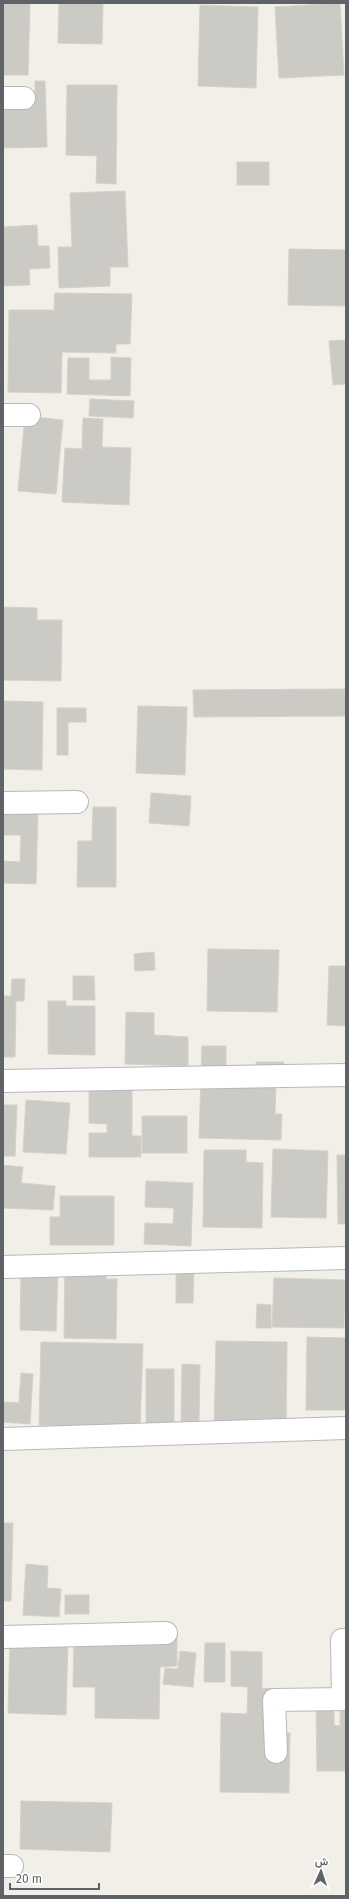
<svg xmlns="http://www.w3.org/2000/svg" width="349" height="1899" font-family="'Fira Sans',Vazirmatn,sans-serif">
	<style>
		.building { fill: #cccac5; stroke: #d6d1c6 }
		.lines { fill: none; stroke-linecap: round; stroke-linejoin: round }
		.minor-casing { stroke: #b5b8bc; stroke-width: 24 }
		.minor { stroke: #fff; stroke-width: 22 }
	</style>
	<rect width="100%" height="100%" fill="#f1efe8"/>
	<g class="building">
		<path d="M3,3H30L28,75H3Z"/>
		<path d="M59,3H103L102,44L58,43Z"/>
		<path d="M340,3L344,75L279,78L275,7Z"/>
		<path d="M200,5L258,7L256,88L198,86Z"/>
		<path d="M35,81H45L47,147L3,148V94L35,93Z"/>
		<path d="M67,85H117L116,184L96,183L97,156L66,155Z"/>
		<rect x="237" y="162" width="32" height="23"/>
		<path d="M125,191L128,267H110V286L59,288L58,247H72L70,193Z"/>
		<path d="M37,225L38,246H49L50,268L29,269L30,285L3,286V227Z"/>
		<path d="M289,249L346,250V306L288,305Z"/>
		<path d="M55,293L132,294L130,344H116V353L62,352L61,393L8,392L9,310H54Z"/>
		<path d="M346,340V384L333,385L329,341Z"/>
		<path d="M111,357L131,358L130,396L67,394L68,358H89V380H111Z"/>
		<path d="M90,399L134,401L133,418L89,416Z"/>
		<path d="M25,416L63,420L56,494L18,491Z"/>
		<path d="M83,418L103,419L102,447L131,448L129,505L62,502L65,448L82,449Z"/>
		<path d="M3,607L37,608V620H62L61,681L3,680Z"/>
		<path d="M346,689V716L194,717L193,690Z"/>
		<path d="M3,701L43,702L42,770L3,769Z"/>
		<path d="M138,706L187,707L185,775L136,773Z"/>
		<path d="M57,708H86V722H68V755H57Z"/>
		<path d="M151,793L191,796L189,826L149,823Z"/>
		<path d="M93,807H116V887H77L78,841H92Z"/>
		<path d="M3,808L38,809L36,884L3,883V861L20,862L21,835H3Z"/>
		<path d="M208,949L279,950L277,1012L207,1011Z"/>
		<path d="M154,952L155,970L135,971L134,954Z"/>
		<path d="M329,966H346V1026L327,1025Z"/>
		<path d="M73,976H94L95,1000H73Z"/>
		<path d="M12,979H25L24,1001H16L15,1057H3V996H11Z"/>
		<path d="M48,1001H66V1006H95V1055L48,1054Z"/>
		<path d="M126,1012L154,1013V1035L188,1037V1066L125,1064Z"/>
		<path d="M202,1046H226V1066H256V1062H284L283,1079H276L275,1114H282L281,1140L199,1138Z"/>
		<path d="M89,1087H132V1136H141V1157H89V1133H107V1124L89,1123Z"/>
		<path d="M26,1100L70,1103L66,1154L23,1152Z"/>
		<path d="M3,1105H17L15,1156H3Z"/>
		<rect x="142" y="1116" width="45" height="37"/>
		<path d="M273,1149L328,1151L326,1218L271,1217Z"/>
		<path d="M204,1150H246V1162L263,1163L262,1228L203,1227Z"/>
		<path d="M337,1155H346V1224H338Z"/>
		<path d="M3,1165L23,1167L21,1183L55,1186L53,1210L3,1208Z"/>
		<path d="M146,1181L193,1183L191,1246L144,1244L145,1223L173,1224L174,1208L145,1207Z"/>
		<path d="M60,1196H114V1245H50V1217H60Z"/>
		<path d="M65,1257H107L106,1279H117L116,1339L64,1338Z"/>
		<path d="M176,1266H194L193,1303H176Z"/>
		<path d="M21,1270L58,1271L56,1331L20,1330Z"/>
		<path d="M274,1278L345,1280L344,1328L272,1327Z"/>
		<path d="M257,1304L271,1305V1328H256Z"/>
		<path d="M307,1337L346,1338V1410H306Z"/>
		<path d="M216,1341L287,1342L286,1433L214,1432Z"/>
		<path d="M41,1342L143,1344L140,1427L39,1425Z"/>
		<path d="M182,1364L200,1365L199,1422H181Z"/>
		<rect x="146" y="1369" width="28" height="54"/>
		<path d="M21,1373L33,1374L30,1424L3,1422V1402L19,1403Z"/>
		<path d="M3,1523H13L11,1601H3Z"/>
		<path d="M26,1564L48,1566L47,1588L61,1589L59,1617L23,1615Z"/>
		<rect x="65" y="1595" width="24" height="19"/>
		<path d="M92,1636L177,1637V1666L160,1667L159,1719L95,1718V1687H73L74,1637Z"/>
		<path d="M10,1637L68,1639L66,1715L8,1713Z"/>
		<path d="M205,1643H225V1682H204Z"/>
		<path d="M180,1651L196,1653L193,1687L163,1684L165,1668L178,1669Z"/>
		<path d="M231,1651L262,1652V1688L276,1689L275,1733H290L289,1793L220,1792L221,1713L247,1714L248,1687L231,1686Z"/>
		<path d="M316,1704H334V1725L340,1726V1704H346V1771H317Z"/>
		<path d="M21,1801L112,1803L110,1852L20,1849Z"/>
	</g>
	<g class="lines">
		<g class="minor-casing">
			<g id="minor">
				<path d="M3,98H24"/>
				<path d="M3,415H29"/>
				<path d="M3,803L77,802"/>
				<path d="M3,1081L346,1075"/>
				<path d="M3,1267L346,1258"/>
				<path d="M3,1439L346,1428"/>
				<path d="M3,1637L166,1633"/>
				<path d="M343,1699L342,1640H346"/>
				<path d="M276,1752L274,1700L346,1699"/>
				<path d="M3,1866H12"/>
			</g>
		</g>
		<use href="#minor" class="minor"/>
	</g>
	<rect width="349" height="1899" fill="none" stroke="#5f6368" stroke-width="8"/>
	<g transform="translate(321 1871) rotate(3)" stroke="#ffffff" stroke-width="3" paint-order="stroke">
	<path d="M0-3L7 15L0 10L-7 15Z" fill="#5f6368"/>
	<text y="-6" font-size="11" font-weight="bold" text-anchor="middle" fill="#5f6368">ش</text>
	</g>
	<path d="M10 1883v6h89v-6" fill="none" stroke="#5f6368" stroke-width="2"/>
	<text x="16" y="1883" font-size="12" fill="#5f6368" stroke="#ffffff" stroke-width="3" paint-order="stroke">20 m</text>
</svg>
